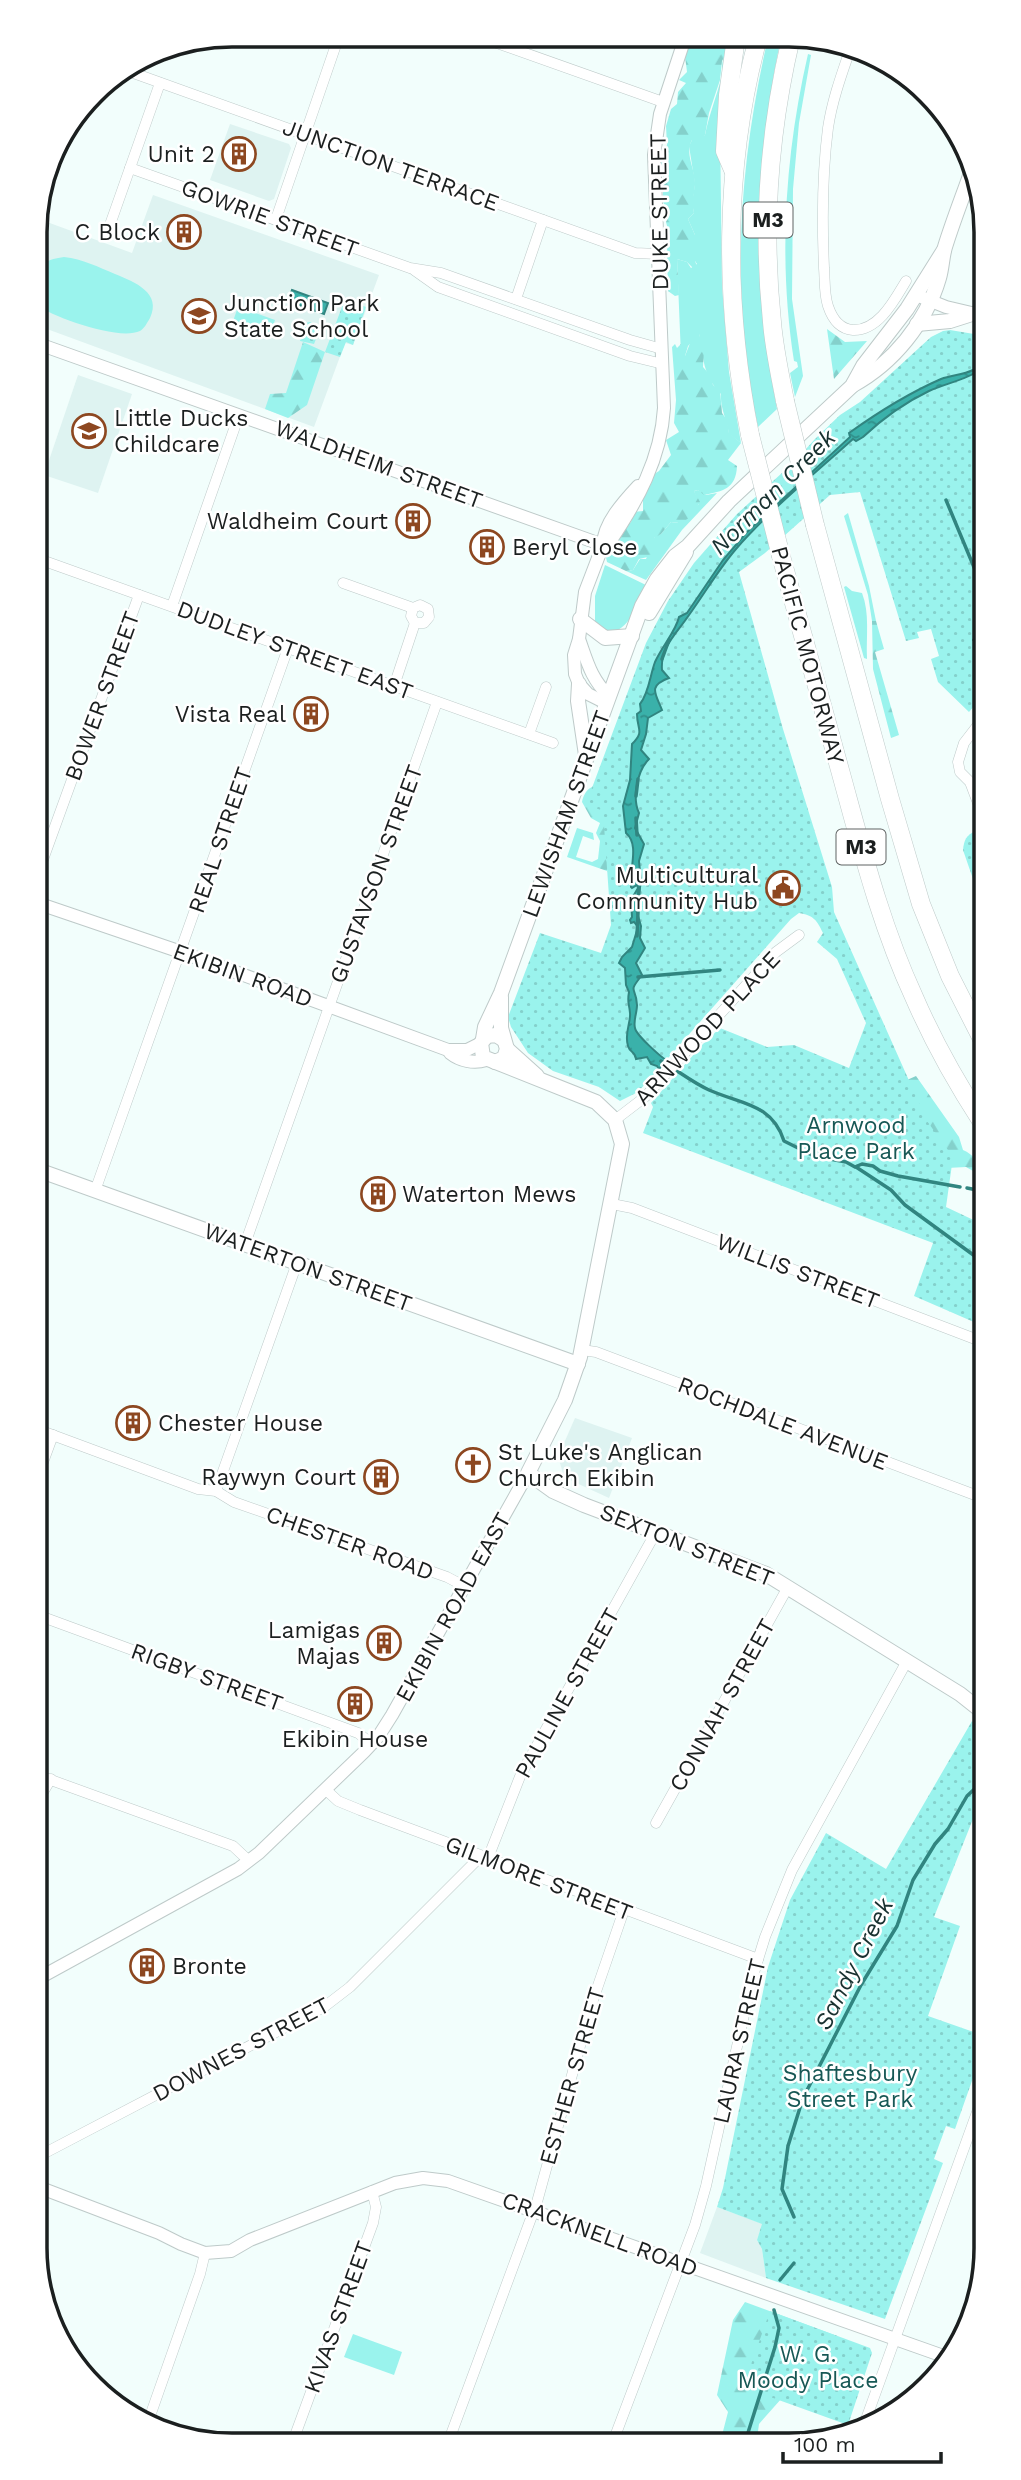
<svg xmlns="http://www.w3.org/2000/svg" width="1021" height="2480" font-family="'Work Sans',sans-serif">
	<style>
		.built { fill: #def3f1 }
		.green { fill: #9af3ed }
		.forest { fill: url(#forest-firs) }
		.park { fill: url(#park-dots) }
		.water { fill: url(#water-ripples); stroke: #318580; stroke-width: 2 }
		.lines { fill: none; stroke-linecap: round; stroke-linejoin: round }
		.stream { stroke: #318580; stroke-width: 3.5 }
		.minor-casing { stroke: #becac9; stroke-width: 11 }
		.tertiary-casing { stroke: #becac9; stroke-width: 14 }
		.secondary-casing { stroke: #becac9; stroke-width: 16 }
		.motorway-casing { stroke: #becac9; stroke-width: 19 }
		.minor { stroke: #fff; stroke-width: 10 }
		.tertiary { stroke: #fff; stroke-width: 12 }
		.secondary { stroke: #fff; stroke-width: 14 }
		.motorway { stroke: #fff; stroke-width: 18 }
		.motorway-bridge-casing { stroke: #becac9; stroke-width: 19; stroke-linecap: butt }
		.motorway-bridge { stroke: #fff; stroke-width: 18 }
		.labels { text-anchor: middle; stroke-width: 5; stroke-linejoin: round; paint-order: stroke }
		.shield { fill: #fff; stroke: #5f6262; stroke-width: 2 }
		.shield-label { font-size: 21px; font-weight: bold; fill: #1b1f1f }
		.poi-label { font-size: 23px; fill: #1b1f1f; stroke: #fff; text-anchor: end }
		.street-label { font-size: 23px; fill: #1b1f1f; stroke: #fff }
		.park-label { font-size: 23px; fill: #175855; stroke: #fff }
		.water-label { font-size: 24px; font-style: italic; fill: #183130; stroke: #fff }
		.rim { fill: none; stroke: #1b1f1f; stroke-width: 3.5 }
	</style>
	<defs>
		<pattern id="forest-firs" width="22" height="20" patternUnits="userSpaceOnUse" patternTransform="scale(1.75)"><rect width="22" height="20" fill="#9af3ed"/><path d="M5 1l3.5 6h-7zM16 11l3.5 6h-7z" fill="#84d0cb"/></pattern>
		<pattern id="park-dots" width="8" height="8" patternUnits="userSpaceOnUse" patternTransform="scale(1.75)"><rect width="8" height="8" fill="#9af3ed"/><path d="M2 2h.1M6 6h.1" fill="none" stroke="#84d0cb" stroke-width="1.8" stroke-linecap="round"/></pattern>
		<pattern id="water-ripples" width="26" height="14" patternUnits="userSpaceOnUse" patternTransform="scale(1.75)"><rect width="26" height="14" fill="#3ab1aa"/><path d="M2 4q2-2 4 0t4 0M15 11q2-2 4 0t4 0" fill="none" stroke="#308f8a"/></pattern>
	</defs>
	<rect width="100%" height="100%" fill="#f2fefc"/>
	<g class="built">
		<path d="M230,124L289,144L291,148L274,199L269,201L210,180Z"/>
		<path d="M153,195L379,275L353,345L345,343L314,427L36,325V218L132,253Z"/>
		<path d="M78,375L132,394L98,493L44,475Z"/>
		<path d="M575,1418L632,1438L609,1498L572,1481L563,1473L559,1460L561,1450Z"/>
		<path d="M717,2207L763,2224L757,2240L762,2249L766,2278L700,2253Z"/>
	</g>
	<g class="green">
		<path d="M768,38H781C754,165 752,282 777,409L758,427C730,298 738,167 768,38Z"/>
		<path d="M727,52L720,126L722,286L729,372L741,443L729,434C727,420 720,408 721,394C702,374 704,359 699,334L688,346L685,356H681L677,259L687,262L691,268L697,264L695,261V235L688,219L694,213L692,203L695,184L689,146L692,140L705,135C709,115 716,98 721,79C723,69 720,61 727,52Z"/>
		<path d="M808,54L811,55L799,123L793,189L792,299L803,376L795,397L790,373L798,367L797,362L794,361C778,259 785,154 808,54Z"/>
		<path d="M64,257C83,259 98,267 115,274C135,282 162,293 150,318C147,323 144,329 140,331C118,341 54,317 36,305C35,277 31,261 64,257Z"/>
		<path d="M238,307L275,320L269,337L232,324Z"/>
		<path d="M698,490L706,495L717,493L682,530L646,580L626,571L633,570L640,559H646L655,536L661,534L671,522L677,523L699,504L694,491Z"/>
		<path d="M848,513L869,586L876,621H872L868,595L844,516Z"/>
		<path d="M605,565L648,586C639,602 629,631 609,633L595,623V596Z"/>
		<path d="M846,586L852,591L862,593C870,613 866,637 867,659L864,658L844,587Z"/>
		<path d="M353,2334L402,2352L394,2375L344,2357Z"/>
	</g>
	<g class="forest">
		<path d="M698,38H726L727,52L722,61L720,80L709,113L705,135L699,140H692C684,154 696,170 695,185C694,195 692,202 694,213L688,219L695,235V261L698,269L695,270L687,262L677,259L679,295L675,296L668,291L667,248L670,237L666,222L669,214L663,202V175L661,164L667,145L666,126L671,109L677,104L678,92L686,83L679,80L687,72C685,52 681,53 698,38Z"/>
		<path d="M827,329L845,342L867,341L834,379Z"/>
		<path d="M694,333L699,334L704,349L703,367L710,375L713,385L720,390L722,413L727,420L729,433L741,443L728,460L737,466C736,489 723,491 704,495L698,490L694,491L700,502C693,514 686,526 671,522L661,534L654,538L657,546L652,556L639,559L633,570L626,571L607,562L605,553L624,527L631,522L633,512L643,511V496L648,489V484L652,482L651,476L659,471L671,455L666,440L679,432L674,423L676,400L672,347L675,344L677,348L681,344V356H685Z"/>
		<path d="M303,342L325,352L307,405L288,418L265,409L270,394L286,393Z"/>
		<path d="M872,621H876L884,649L875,652L899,735L891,738L873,669Z"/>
		<path d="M606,783L609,865L607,871L567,857L577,828L593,833L594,840L583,836L576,857L592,862L598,859L600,841L596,833L600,823L591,818L582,802C585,788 593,785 606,783Z"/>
		<path d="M916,1076L959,1137L963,1150C973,1154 982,1165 982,1176L966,1167L947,1168L907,1080Z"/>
		<path d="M745,2302L837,2336L759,2424L757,2439H721L728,2412L717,2395L733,2320Z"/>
	</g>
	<g class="park">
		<path d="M345,299L366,307L353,345L346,342L340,357L325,352Z"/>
		<path d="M310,322L319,326L320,329L314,344L300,341L305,323Z"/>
		<path d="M950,330L980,335L981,698L969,712L938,682L931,659L939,656L931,629L917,632L919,638L906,641L860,492L830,495L765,553L739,572L783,729L832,887L834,912L927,1121L953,1157L946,1207L982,1224L983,1326L914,1296L933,1243L643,1133L653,1107L651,1103L703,1044L720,1028L767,1047L794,1045L849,1068L866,1023L837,959L817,942L823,933C817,920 813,915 799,913L791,919L638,1092L620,1101L599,1087L553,1071L528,1053L511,1027L508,1017L540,933L601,953L611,925L603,811L586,804L646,643L668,601L694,563L737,514L795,461L815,439L840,415L860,402L931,337L943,331Z"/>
		<path d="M976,831H981L982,905L963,850C964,840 966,835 976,831Z"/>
		<path d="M972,1721L984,1734V1808L973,1819L934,1917L960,1926L928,2016L985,2036V2044L955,2129L946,2126L934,2159L943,2163L885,2319L766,2278L762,2249L757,2240L762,2224L717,2207L723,2188L768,1967L790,1900L826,1833L886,1869Z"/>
		<path d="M770,2311L870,2348L872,2353L848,2425L743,2387Z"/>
	</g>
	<g class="water">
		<path d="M292,290L328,303L324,314L288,301Z"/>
		<path d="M973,370L975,373C961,381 944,384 929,391C906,402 881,420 863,437L856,441L853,439C813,475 771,509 736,549C718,570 705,593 689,615C677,633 660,647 662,670L669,678C647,686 656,694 662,710L648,718L646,734L641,750L649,759C637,771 632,798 639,813L635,828L644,844L639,861L641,882L636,909L641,926L640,938L645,948L636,963L642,975C627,994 636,985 637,1005C637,1013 633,1021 635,1028C636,1035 660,1056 666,1060L659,1069L657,1066L651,1064L647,1057L636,1059C635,1051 630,1053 628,1046C624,1033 631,1023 630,1013C629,1002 627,1003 629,992L626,985L625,968L619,963L622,957L632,947L638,927L634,922L631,923L630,920L632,917L631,900L638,888L637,885L632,888L631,887C629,869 640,845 626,833L623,806L630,780L632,744C645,731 637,730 637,714L641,711L640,704C649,693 650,675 655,662C662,646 676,631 679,617L687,613L723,560L746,533L850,437L849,433C877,413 909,393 941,379C952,375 963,375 973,370Z"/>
	</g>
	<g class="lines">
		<g class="stream">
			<path d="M946,500L981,584"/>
			<path d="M974,640L981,633"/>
			<path d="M662,659L669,640"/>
			<path d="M636,796L638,779"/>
			<path d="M636,818L637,835"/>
			<path d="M637,936L639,888"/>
			<path d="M638,977L720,970"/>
			<path d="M661,1061C677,1070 693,1083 709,1090C740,1104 772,1103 784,1141L814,1156L846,1162L855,1167L862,1164L873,1166L880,1171L898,1176L960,1187"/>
			<path d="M856,1167L891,1190L905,1205L983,1262"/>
			<path d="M967,1188L982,1191"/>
			<path d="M794,2217L782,2189L788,2146L803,2098L861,1985L897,1926L913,1880L935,1844L948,1829L967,1796L984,1780"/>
			<path d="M780,2280L794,2263"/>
			<path d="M746,2439L775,2347L779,2328L774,2310"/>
		</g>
		<g class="minor-casing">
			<g id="minor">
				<path d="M480,37L663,102"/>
				<path d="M850,50C841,76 832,101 828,128C822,174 822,222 824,268C825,280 824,294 828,306C832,318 839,329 853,330C879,331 895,299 906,281"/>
				<path d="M125,70L635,253L658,254"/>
				<path d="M130,168L410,268L441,273L630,340L662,349"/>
				<path d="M276,219L339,36"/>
				<path d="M106,236L160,83"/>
				<path d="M414,270L438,287L630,356L663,364"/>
				<path d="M516,299L543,220"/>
				<path d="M36,558L553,743"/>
				<path d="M343,583L413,608L420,605L428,609L429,617L424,623H415L411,616L413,608"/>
				<path d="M172,606L239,415"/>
				<path d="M394,686L415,623"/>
				<path d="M981,721L964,743L958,762L960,772L970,782L981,811"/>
				<path d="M529,734L546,687"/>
				<path d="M37,876L139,595"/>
				<path d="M615,1120L645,1097L776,952L799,935"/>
				<path d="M95,1191L288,648"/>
				<path d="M612,1204L632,1208L983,1342"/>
				<path d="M245,1244L437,702"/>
				<path d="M582,1350L596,1352L983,1498"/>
				<path d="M39,1430L198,1489L216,1491L234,1502L447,1577L464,1586"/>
				<path d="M39,1473L53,1435"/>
				<path d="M216,1491L297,1263"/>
				<path d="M40,1616L358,1733L372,1744"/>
				<path d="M40,1776L233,1846L249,1861"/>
				<path d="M325,1789L338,1801L360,1810L758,1959"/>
				<path d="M40,1797L51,1779"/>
				<path d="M656,1823L788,1587"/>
				<path d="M488,1858L521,1774L656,1532"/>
				<path d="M41,2155L324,2007L350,1987L481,1856"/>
				<path d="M149,2419L200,2274L205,2253"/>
				<path d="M865,2422L985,2090"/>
				<path d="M614,2439L695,2225L706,2186L752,1979L765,1937L792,1870L907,1661"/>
				<path d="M449,2440L537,2202L591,2006L624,1910"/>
				<path d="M293,2441L373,2223L376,2207L372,2191"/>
			</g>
		</g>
		<g class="tertiary-casing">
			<g id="tertiary">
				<path d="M916,295L946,307L980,315"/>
				<path d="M36,343L603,545"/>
				<path d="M603,545L609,543C637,502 661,459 664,408L654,155L660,114L685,38"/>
				<path d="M579,639C587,661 591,679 609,696"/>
				<path d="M606,703L588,694L579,684L575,674L574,655L579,639L585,592L603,545C603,524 624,501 638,486"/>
				<path d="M37,903L181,952L448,1050H467L481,1043"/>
				<path d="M450,1053C460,1061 474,1064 486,1060"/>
				<path d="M41,1977L238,1869L259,1853L364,1752L378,1737L392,1715L528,1473"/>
				<path d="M41,2188L159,2233L181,2244L205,2253L231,2251L250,2240L395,2183L423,2178L448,2181L949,2358"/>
			</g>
		</g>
		<g class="secondary-casing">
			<g id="secondary">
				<path d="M917,324L950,321L972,314"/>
				<path d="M853,385C893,363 926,323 939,278C942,268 942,257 945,247C953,221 963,196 972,170"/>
				<path d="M649,613L686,552"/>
				<path d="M580,619L605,638L632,636"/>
				<path d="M579,684L578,701L586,755"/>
				<path d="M483,1039L485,1027L501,993L642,606L657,579L675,556L688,546L729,501L852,386L863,366L907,309L944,250"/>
				<path d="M504,1040L496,1035L487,1036L481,1043L483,1057L596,1102L615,1120L622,1144L580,1357L565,1400L528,1473L553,1491L584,1505L766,1574L960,1694L984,1713"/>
				<path d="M507,1049L537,1076"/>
				<path d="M495,1062L504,1058L507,1049L501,1028V997"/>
				<path d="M38,1170L578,1364"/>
			</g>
		</g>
		<g class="motorway-casing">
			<g id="motorway">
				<path d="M734,172L725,151L728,95L736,38"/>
				<path d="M785,401C780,375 774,348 772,322C762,227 769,131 791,38"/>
				<path d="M750,435C724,305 723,167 758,38"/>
				<path d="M815,525L890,799L921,904L950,976L982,1039"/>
				<path d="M781,556C801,631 822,706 843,781C863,854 882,928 914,997C933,1041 956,1082 982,1122"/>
			</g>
		</g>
		<use href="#minor" class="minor"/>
		<use href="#tertiary" class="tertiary"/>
		<use href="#secondary" class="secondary"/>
		<use href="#motorway" class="motorway"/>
		<g class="motorway-bridge-casing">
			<g id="motorway-bridge">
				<path d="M785,401L815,525"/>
				<path d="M750,435L781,556"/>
			</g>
		</g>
		<use href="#motorway-bridge" class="motorway-bridge"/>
	</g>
	<defs>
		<g id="building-ring" transform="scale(1.75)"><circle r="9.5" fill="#fff" stroke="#8d4720" stroke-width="1.5"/><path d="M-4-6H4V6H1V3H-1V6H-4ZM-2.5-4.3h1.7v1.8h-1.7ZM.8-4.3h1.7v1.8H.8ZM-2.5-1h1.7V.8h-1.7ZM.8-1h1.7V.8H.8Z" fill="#8d4720"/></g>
		<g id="school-ring" transform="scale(1.75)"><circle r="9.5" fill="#fff" stroke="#8d4720" stroke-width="1.5"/><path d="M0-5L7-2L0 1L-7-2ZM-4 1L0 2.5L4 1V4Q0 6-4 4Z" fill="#8d4720"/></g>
		<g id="civic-ring" transform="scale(1.75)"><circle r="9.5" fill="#fff" stroke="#8d4720" stroke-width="1.5"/><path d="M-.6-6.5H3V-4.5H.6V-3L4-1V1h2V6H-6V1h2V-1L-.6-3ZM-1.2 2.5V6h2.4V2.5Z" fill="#8d4720"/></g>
		<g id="church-ring" transform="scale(1.75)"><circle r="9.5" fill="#fff" stroke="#8d4720" stroke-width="1.5"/><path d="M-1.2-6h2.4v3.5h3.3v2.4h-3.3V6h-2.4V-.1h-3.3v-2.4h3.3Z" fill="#8d4720"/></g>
	</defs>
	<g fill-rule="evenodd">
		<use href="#building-ring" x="239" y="154"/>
		<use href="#building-ring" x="184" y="232"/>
		<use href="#school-ring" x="199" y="316"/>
		<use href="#school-ring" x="89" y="431"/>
		<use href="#building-ring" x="413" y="521"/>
		<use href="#building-ring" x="487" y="547"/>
		<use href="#building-ring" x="311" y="714"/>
		<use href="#civic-ring" x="783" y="888"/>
		<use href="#building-ring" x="378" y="1194"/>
		<use href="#building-ring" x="133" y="1423"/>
		<use href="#church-ring" x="473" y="1465"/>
		<use href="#building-ring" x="381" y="1477"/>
		<use href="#building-ring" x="384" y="1643"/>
		<use href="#building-ring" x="355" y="1704"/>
		<use href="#building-ring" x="147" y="1966"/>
	</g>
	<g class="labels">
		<g class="shield">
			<rect x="743.5" y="202.5" width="49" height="35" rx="5"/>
			<rect x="836.5" y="829.5" width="49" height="35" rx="5"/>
		</g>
		<g class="shield-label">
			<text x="768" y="227">M3</text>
			<text x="861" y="854">M3</text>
		</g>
		<g class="poi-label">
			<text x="215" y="162">Unit 2</text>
			<text x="160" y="240">C Block</text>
			<text x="224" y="311" text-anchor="start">Junction Park<tspan x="224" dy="26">State School</tspan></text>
			<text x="114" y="426" text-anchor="start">Little Ducks<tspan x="114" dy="26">Childcare</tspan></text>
			<text x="388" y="529">Waldheim Court</text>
			<text x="512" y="555" text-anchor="start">Beryl Close</text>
			<text x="286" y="722">Vista Real</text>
			<text x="758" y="883">Multicultural<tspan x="758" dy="26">Community Hub</tspan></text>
			<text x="402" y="1202" text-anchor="start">Waterton Mews</text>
			<text x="158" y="1431" text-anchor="start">Chester House</text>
			<text x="498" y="1460" text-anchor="start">St Luke's Anglican<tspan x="498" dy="26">Church Ekibin</tspan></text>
			<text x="356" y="1485">Raywyn Court</text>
			<text x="360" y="1638">Lamigas<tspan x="360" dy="26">Majas</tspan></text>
			<text x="355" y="1747" text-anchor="middle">Ekibin House</text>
			<text x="172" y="1974" text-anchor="start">Bronte</text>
		</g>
		<g class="street-label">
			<text transform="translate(391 165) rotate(20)" y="8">JUNCTION TERRACE</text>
			<text transform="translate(659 212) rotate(-91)" y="8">DUKE STREET</text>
			<text transform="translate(270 218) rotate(20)" y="8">GOWRIE STREET</text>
			<text transform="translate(379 464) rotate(20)" y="8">WALDHEIM STREET</text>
			<text transform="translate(295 650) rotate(20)" y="8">DUDLEY STREET EAST</text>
			<text transform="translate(808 655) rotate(75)" y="8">PACIFIC MOTORWAY</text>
			<text transform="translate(102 696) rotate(-70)" y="8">BOWER STREET</text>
			<text transform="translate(566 814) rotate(-70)" y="8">LEWISHAM STREET</text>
			<text transform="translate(220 840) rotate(-71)" y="8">REAL STREET</text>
			<text transform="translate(376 874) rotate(-70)" y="8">GUSTAVSON STREET</text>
			<text transform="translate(243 975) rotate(20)" y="8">EKIBIN ROAD</text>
			<text transform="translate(707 1028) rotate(-47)" y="8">ARNWOOD PLACE</text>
			<text transform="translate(308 1267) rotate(20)" y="8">WATERTON STREET</text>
			<text transform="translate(798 1271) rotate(21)" y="8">WILLIS STREET</text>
			<text transform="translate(783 1423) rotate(21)" y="8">ROCHDALE AVENUE</text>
			<text transform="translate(350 1543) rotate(20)" y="8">CHESTER ROAD</text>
			<text transform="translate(687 1545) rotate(22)" y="8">SEXTON STREET</text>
			<text transform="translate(453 1607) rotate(-61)" y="8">EKIBIN ROAD EAST</text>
			<text transform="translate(207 1677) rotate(20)" y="8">RIGBY STREET</text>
			<text transform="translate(567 1693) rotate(-61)" y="8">PAULINE STREET</text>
			<text transform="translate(722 1705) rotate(-61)" y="8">CONNAH STREET</text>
			<text transform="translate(539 1878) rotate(21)" y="8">GILMORE STREET</text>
			<text transform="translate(739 2041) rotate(-77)" y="8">LAURA STREET</text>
			<text transform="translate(241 2049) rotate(-28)" y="8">DOWNES STREET</text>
			<text transform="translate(572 2076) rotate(-74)" y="8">ESTHER STREET</text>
			<text transform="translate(600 2234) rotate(20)" y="8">CRACKNELL ROAD</text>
			<text transform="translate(338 2317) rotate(-70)" y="8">KIVAS STREET</text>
		</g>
		<g class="park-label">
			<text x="856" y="1133">Arnwood<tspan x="856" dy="26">Place Park</tspan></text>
			<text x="850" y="2081">Shaftesbury<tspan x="850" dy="26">Street Park</tspan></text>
			<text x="808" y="2362">W. G.<tspan x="808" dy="26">Moody Place</tspan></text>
		</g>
		<g class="water-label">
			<text transform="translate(773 492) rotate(-45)" y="8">Norman Creek</text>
			<text transform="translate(854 1964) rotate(-63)" y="8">Sandy Creek</text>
		</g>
	</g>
	<path d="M0 0H1021V2480H0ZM232 47H789A185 185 0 0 1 974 232V2248A185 185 0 0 1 789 2433H232A185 185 0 0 1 47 2248V232A185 185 0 0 1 232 47Z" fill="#fff" fill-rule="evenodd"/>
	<path class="rim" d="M232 47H789A185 185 0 0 1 974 232V2248A185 185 0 0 1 789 2433H232A185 185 0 0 1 47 2248V232A185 185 0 0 1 232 47Z"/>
	<path d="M783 2452v10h158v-10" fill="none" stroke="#1b1f1f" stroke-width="3.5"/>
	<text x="794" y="2452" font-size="21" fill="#1b1f1f" stroke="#ffffff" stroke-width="5" paint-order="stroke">100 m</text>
</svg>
